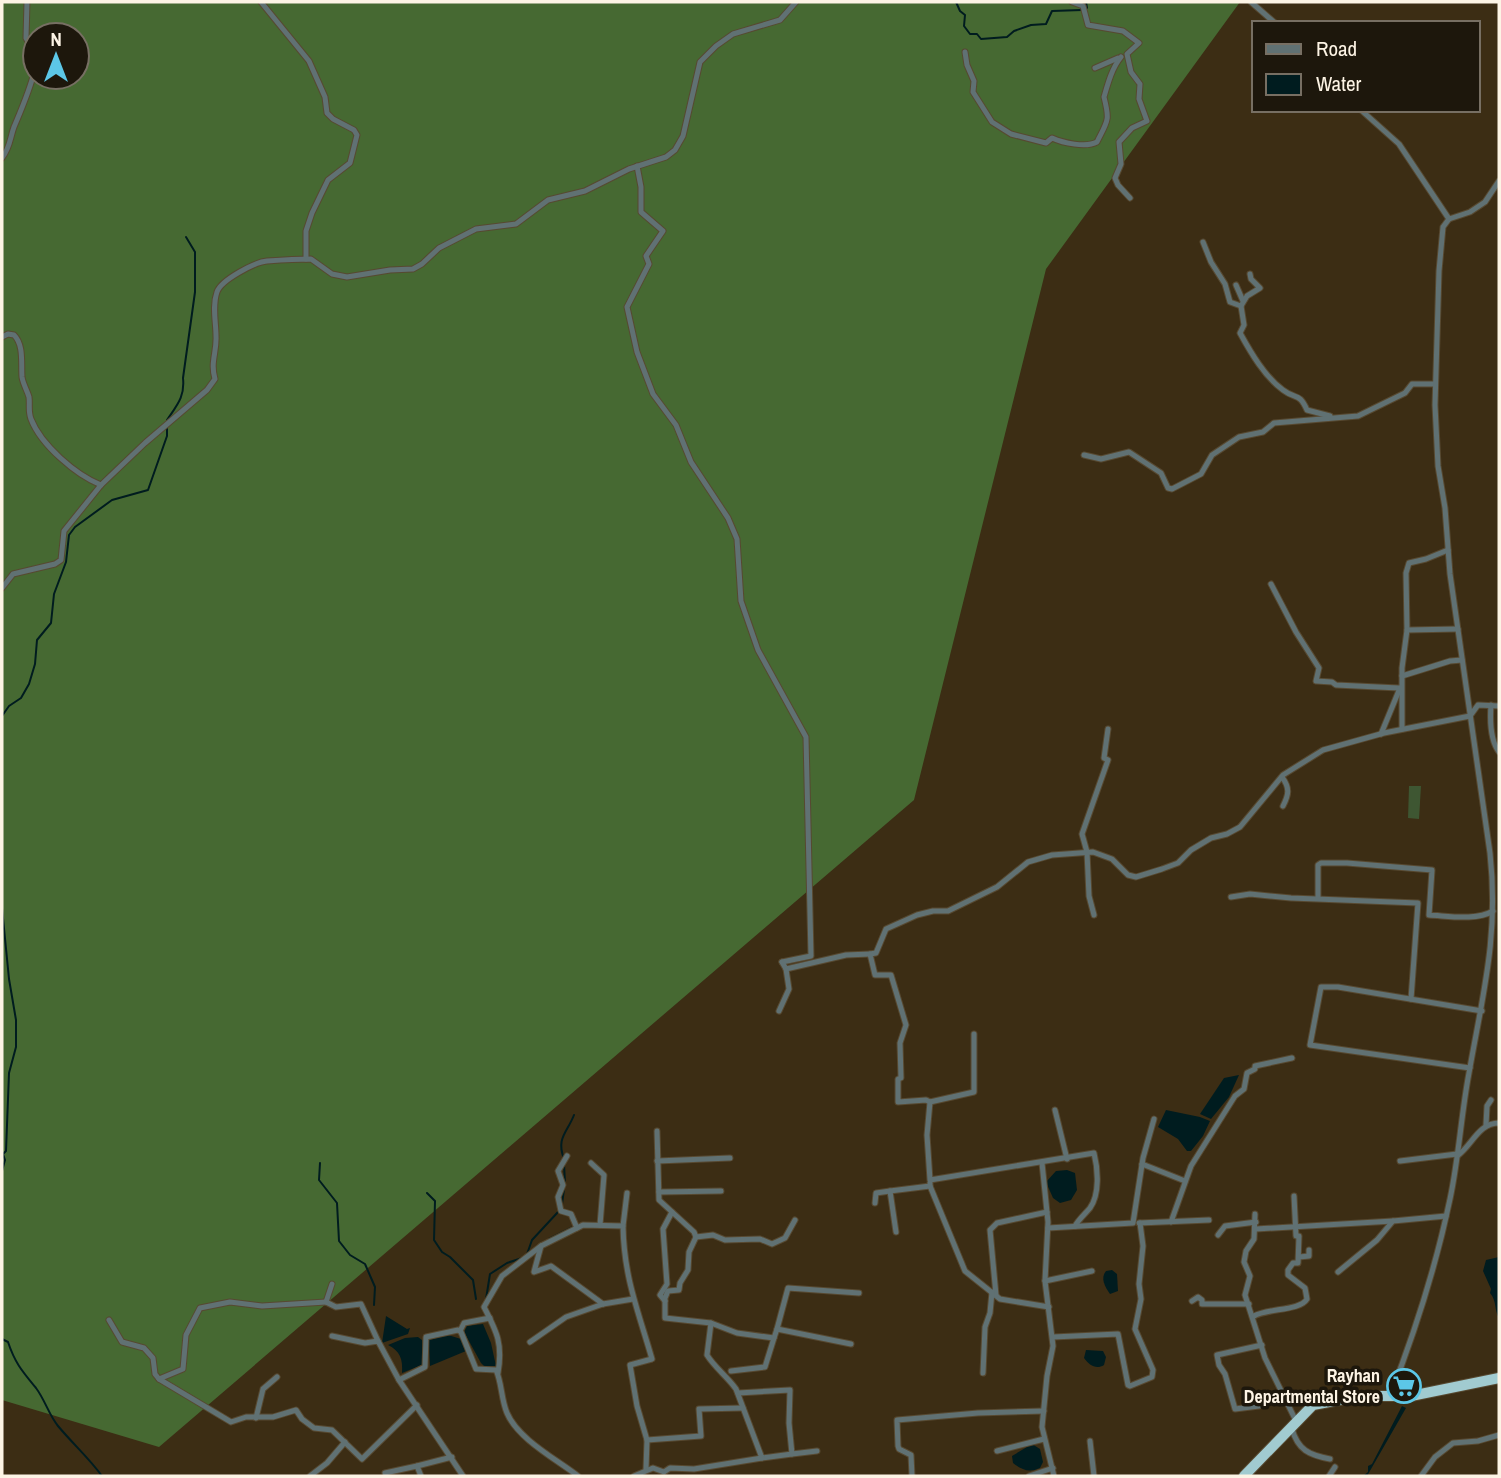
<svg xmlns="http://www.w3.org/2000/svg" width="1501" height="1478" font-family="'Archivo Narrow',sans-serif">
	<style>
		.green { fill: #3e5632 }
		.forest { fill: #466932; fill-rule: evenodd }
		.water { fill: #001c1f }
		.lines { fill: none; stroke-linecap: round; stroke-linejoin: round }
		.stream { stroke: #001c1f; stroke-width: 2 }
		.street-casing { stroke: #574931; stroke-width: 7 }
		.highway-casing { stroke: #574931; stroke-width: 12 }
		.street { stroke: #607173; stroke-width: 5 }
		.highway { stroke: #a1cbd0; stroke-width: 10 }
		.labels { text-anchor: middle; stroke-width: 7; stroke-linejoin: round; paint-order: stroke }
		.poi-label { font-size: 18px; font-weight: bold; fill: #fdf4e5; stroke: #1d170c; text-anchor: end }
	</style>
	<rect width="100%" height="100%" fill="#3c2d14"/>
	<path class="green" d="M1409,786H1421L1419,819L1408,818Z"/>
	<path class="forest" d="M2,2H1240L1046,269L914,800L159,1447L2,1400ZM35,35H77V77H35Z"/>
	<g class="water">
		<path d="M1239,1075L1229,1097L1211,1119L1200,1114L1224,1078Z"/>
		<path d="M1166,1110L1200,1117L1210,1121L1203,1136L1191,1151H1187L1178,1139L1158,1127Z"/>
		<path d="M1067,1170L1075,1173L1077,1190L1071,1200L1060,1203L1053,1198L1046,1182L1056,1171Z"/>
		<path d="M1499,1257V1318C1494,1310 1497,1301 1490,1293L1491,1289L1483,1271L1486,1260Z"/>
		<path d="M1112,1270L1117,1274L1118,1291L1110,1294C1105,1287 1100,1278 1106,1271Z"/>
		<path d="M386,1316L407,1329L410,1328L408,1334L382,1343Z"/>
		<path d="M483,1324L491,1343L496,1366H484L481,1363L464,1332L467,1326Z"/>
		<path d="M448,1335L461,1339L466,1351L430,1366L429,1340Z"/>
		<path d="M418,1337L422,1340L424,1364L402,1373C403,1359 400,1351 388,1345L405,1338Z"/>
		<path d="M1086,1350L1103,1351L1106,1357L1104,1365C1096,1370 1089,1365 1084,1358Z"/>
		<path d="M1402,1406L1406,1408L1367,1476H1363L1368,1472V1466L1372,1464Z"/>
		<path d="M1032,1444L1040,1449L1043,1462L1040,1468C1029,1473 1022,1470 1013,1463L1012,1456Z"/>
	</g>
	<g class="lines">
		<g class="stream">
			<path d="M956,2L960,11L965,15L964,26L970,34H977L981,39L1007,37L1014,31L1031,25L1046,24L1052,11L1082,10"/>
			<path d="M1086,2L1087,8"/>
			<path d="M167,420C177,405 185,397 183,378L195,292V252L186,237"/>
			<path d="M2,716L9,706L21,698L29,684L35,664L37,640L51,623L54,594L66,562L69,535L75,527L112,500L148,490L167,436V425"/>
			<path d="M2,908L9,979L16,1020V1047L9,1073L6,1151L3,1154L5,1160L2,1171"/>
			<path d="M564,1159C556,1138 567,1133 574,1115"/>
			<path d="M320,1163L319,1180L337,1203L339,1241L350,1255L365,1264L375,1287L374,1305"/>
			<path d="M564,1164L565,1183"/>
			<path d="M427,1193L435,1201L434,1240L442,1252L450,1257L473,1280L476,1299"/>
			<path d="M562,1204L564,1189"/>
			<path d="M549,1239L579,1224"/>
			<path d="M527,1254L532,1240L558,1212"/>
			<path d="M486,1299L490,1274L507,1263L522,1258"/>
			<path d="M2,1339L8,1342C15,1363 22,1371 36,1388C45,1400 49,1415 58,1426C73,1444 89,1458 102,1476"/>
		</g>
		<g class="street-casing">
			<g id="street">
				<path d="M27,2L26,38L35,54"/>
				<path d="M261,2L309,61L325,97L327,113L333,119L354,130L357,135L350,163L328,180L312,213L306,231V259"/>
				<path d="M1072,2L1083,6L1088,25L1123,31L1139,43L1127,54L1131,72L1140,84L1139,99L1147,121L1132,128L1119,142L1121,164L1115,178L1118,185L1130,198"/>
				<path d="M1251,2L1275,23"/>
				<path d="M965,52L967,65L974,81L973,92L992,122L1011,134L1046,143L1052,138C1063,143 1086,148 1097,142C1108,120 1110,121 1104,97C1108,83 1112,68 1121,57"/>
				<path d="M1095,68L1118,58"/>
				<path d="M1361,110L1399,144L1449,219"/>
				<path d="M2,158C10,148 10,138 14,127C22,108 30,90 35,69"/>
				<path d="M637,166L641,187V212L663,231L646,256L649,264L627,307L637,352L653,394L676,425L691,462L728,518L737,539L741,601L758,650L806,737L811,956L782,962"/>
				<path d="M1203,242L1211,262L1225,284L1230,302L1241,306"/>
				<path d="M1250,274L1251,279L1260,288L1247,296L1241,306L1244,325L1240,333C1251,353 1265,377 1283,390C1296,400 1299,392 1307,410L1330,416"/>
				<path d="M1236,285L1243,301"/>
				<path d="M2,337L8,334L14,335C24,345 21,363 22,377C23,384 27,390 29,397C30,405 28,411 31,419C41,445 76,475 101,485"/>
				<path d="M1084,455L1101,459L1129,452L1161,473L1168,488L1172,489L1201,474L1212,455L1239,437L1263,432L1274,423L1358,416L1405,393L1412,384H1435"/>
				<path d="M1448,550L1426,559L1409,563L1406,573L1407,630L1458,629"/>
				<path d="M1271,584L1296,632L1319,668L1316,681L1332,682L1336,685L1399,688"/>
				<path d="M2,588L13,574L55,564L61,560L64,531L101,485L145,443L207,390L215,379C210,362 217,352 216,336C216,322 212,306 217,292C221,280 255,262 267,261C281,260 297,259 311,259L332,274L347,277L390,270L413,269L422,264L439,248L476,229L516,224L548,200L585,191L629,169L666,157L675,150L683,136L700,62L716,46L733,34L780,20L796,2"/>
				<path d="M1402,676L1450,661L1462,660"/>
				<path d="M1491,705C1490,719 1490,740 1499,752"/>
				<path d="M1402,729V668L1407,630"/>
				<path d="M1381,734L1400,688"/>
				<path d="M1282,777C1290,788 1289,794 1283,806"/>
				<path d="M1231,897L1250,894L1291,898L1418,903L1411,999"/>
				<path d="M1318,898V865L1321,863H1347L1432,870L1429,915C1449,916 1476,921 1493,911"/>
				<path d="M1094,915L1089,896L1087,852L1082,834L1108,760L1104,758L1108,729"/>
				<path d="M782,962L786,969L846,955L870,954"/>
				<path d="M779,1011L789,989L786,969"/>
				<path d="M1470,1068L1310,1045L1321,987H1338L1482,1011"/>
				<path d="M930,1102L974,1092V1034"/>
				<path d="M1055,1110L1067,1159"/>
				<path d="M1486,1125L1487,1106L1491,1100"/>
				<path d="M657,1131L659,1200L694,1232L696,1237L689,1252L688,1270L680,1283L679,1290L668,1291L665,1298V1318L711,1323L707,1355C715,1368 727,1376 736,1389L762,1458L792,1454"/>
				<path d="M567,1156L558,1171L563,1185L558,1197L561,1211L571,1214L577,1228"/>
				<path d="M1457,1156C1472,1146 1478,1123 1499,1123"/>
				<path d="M657,1161L730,1158"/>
				<path d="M1400,1161L1457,1154"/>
				<path d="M591,1163L604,1175L600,1225"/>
				<path d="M1042,1163L1048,1222L1045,1281L1053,1346L1047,1376L1042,1427L1054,1476"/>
				<path d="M1142,1164L1185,1181"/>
				<path d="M930,1186L965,1271L1000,1299L1049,1307"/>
				<path d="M659,1192L721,1191"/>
				<path d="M875,1203L876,1193L890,1191"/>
				<path d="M1255,1214L1254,1239L1246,1251L1244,1262L1250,1276L1245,1295L1265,1358L1296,1421"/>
				<path d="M1171,1222L1191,1166L1235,1096L1244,1089L1247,1073L1255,1069V1066L1292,1058"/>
				<path d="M1139,1223L1209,1220"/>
				<path d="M623,1226L627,1193"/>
				<path d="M1075,1226C1079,1219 1085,1214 1090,1208C1100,1194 1098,1169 1094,1153L930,1180L927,1135L930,1102L926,1100L898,1102V1079L901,1078L900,1043L906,1025L891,975H875L870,954L876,953L886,929L917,915L933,911H948L997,887L1028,862L1052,855L1093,852L1112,859L1128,875L1136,877L1162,869L1178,863L1191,850L1211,838L1227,834L1240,827L1283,775L1323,750L1384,733L1470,716L1478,705L1499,706"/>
				<path d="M1048,1228L1133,1223L1143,1158L1154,1119"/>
				<path d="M1256,1229L1393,1221"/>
				<path d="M896,1232L890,1191L930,1186V1183"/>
				<path d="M1218,1235L1225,1226L1256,1222"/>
				<path d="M696,1237L713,1235L725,1240L760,1239L772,1244L785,1238L795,1220"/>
				<path d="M1299,1257L1309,1256V1250"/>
				<path d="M1338,1272L1377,1240L1393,1221L1446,1216"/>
				<path d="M1045,1281L1092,1271"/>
				<path d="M332,1284L326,1302L336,1307L361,1304L378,1341"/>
				<path d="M996,1295L990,1230L997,1223L1047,1212"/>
				<path d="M665,1301L660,1295L667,1284L663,1229L672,1212"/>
				<path d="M1192,1301L1198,1297L1202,1300V1304H1249"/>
				<path d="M603,1304L551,1266L534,1272L541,1246L583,1225L623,1226C624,1278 638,1310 652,1359L630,1365L637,1406L647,1440L646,1469"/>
				<path d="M1254,1316C1268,1308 1300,1311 1307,1299L1305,1288L1288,1275V1270L1293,1263H1298L1299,1236H1296L1294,1196"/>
				<path d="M109,1320L122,1342L144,1348L153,1358L155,1374L159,1379L231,1422L246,1417H273L296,1410L302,1419L314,1428L332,1430L362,1459L417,1405"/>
				<path d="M711,1323L737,1333L774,1338L777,1329L851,1344"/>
				<path d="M777,1329L788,1288L859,1293"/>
				<path d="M460,1331L464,1323L490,1318"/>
				<path d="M332,1336L365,1343L378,1341L399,1380"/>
				<path d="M1053,1337L1118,1334L1128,1385L1130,1386L1152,1377L1153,1370L1135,1329L1141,1299L1139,1284L1143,1246L1140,1223"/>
				<path d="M530,1342L566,1317L603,1304L633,1299"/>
				<path d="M731,1371L765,1367L774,1338"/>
				<path d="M498,1373C503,1344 497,1332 484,1307L502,1276L541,1246"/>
				<path d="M983,1373L985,1327L990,1313L992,1292"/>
				<path d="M159,1379L183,1369L186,1335L200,1308L230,1302L262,1306L326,1302"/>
				<path d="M738,1393L790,1390L789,1423L792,1454L817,1451"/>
				<path d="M1390,1396C1415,1332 1436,1266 1450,1199C1459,1157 1461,1115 1469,1073C1483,993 1499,936 1490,853L1450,574L1445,508L1438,466L1435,405L1439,271L1443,227L1449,219L1470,212L1485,202L1499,181"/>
				<path d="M1259,1406L1235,1409L1225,1374L1219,1365L1217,1355L1262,1345"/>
				<path d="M256,1418L263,1389L277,1377"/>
				<path d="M1292,1429C1298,1450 1309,1455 1330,1459"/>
				<path d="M647,1440L701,1436L699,1409L743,1408"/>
				<path d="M1090,1441L1094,1476"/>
				<path d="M997,1451L1044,1439"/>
				<path d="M385,1473L417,1466"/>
				<path d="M310,1476L327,1463L345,1442"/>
				<path d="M421,1476L417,1466L452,1457"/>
				<path d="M463,1476L399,1380L425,1367L426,1337L458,1330L461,1332L476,1369L496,1370C502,1383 501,1399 507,1413C518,1439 556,1459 578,1476"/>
				<path d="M634,1476L653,1468L664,1472L670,1468L694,1469L762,1458"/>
				<path d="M912,1476L911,1455L899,1449L898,1446L897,1420L978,1413L1044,1411"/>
				<path d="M1029,1476L1053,1468"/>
				<path d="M1329,1476L1335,1467"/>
				<path d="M1421,1476L1435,1457L1453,1443L1478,1441L1499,1435"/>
			</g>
		</g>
		<g class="highway-casing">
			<path id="highway" d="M1244,1476L1313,1405L1361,1396H1411L1499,1378"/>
		</g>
		<use href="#street" class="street"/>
		<use href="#highway" class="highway"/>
	</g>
	<defs>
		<g id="supermarket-ring" transform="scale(1.75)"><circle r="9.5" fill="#1d170c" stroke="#5cc7e7" stroke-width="1.5"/><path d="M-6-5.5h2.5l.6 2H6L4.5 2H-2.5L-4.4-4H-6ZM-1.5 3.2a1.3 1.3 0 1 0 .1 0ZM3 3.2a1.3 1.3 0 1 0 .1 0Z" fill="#5cc7e7"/></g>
	</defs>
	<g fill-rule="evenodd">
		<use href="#supermarket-ring" x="1404" y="1386"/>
	</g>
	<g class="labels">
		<g class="poi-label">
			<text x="1380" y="1382">Rayhan<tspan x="1380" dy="21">Departmental Store</tspan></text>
		</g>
	</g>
	<rect width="1501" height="1478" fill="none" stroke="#fdf4e5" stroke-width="7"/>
	<rect x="1252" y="21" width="228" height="91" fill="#1d170c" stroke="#776f63" stroke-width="2"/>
	<rect x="1266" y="44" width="35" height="10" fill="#607173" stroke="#776f63" stroke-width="2"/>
	<text x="1316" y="56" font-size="21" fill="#fdf4e5">Road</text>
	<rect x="1266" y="74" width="35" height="21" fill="#001c1f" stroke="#776f63" stroke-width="2"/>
	<text x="1316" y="91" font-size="21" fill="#fdf4e5">Water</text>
	<g transform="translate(56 56)"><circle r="33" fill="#1d170c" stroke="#776f63" stroke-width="2"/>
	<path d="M0-5L12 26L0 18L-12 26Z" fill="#5cc7e7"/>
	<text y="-10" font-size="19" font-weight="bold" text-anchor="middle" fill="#fdf4e5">N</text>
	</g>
</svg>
